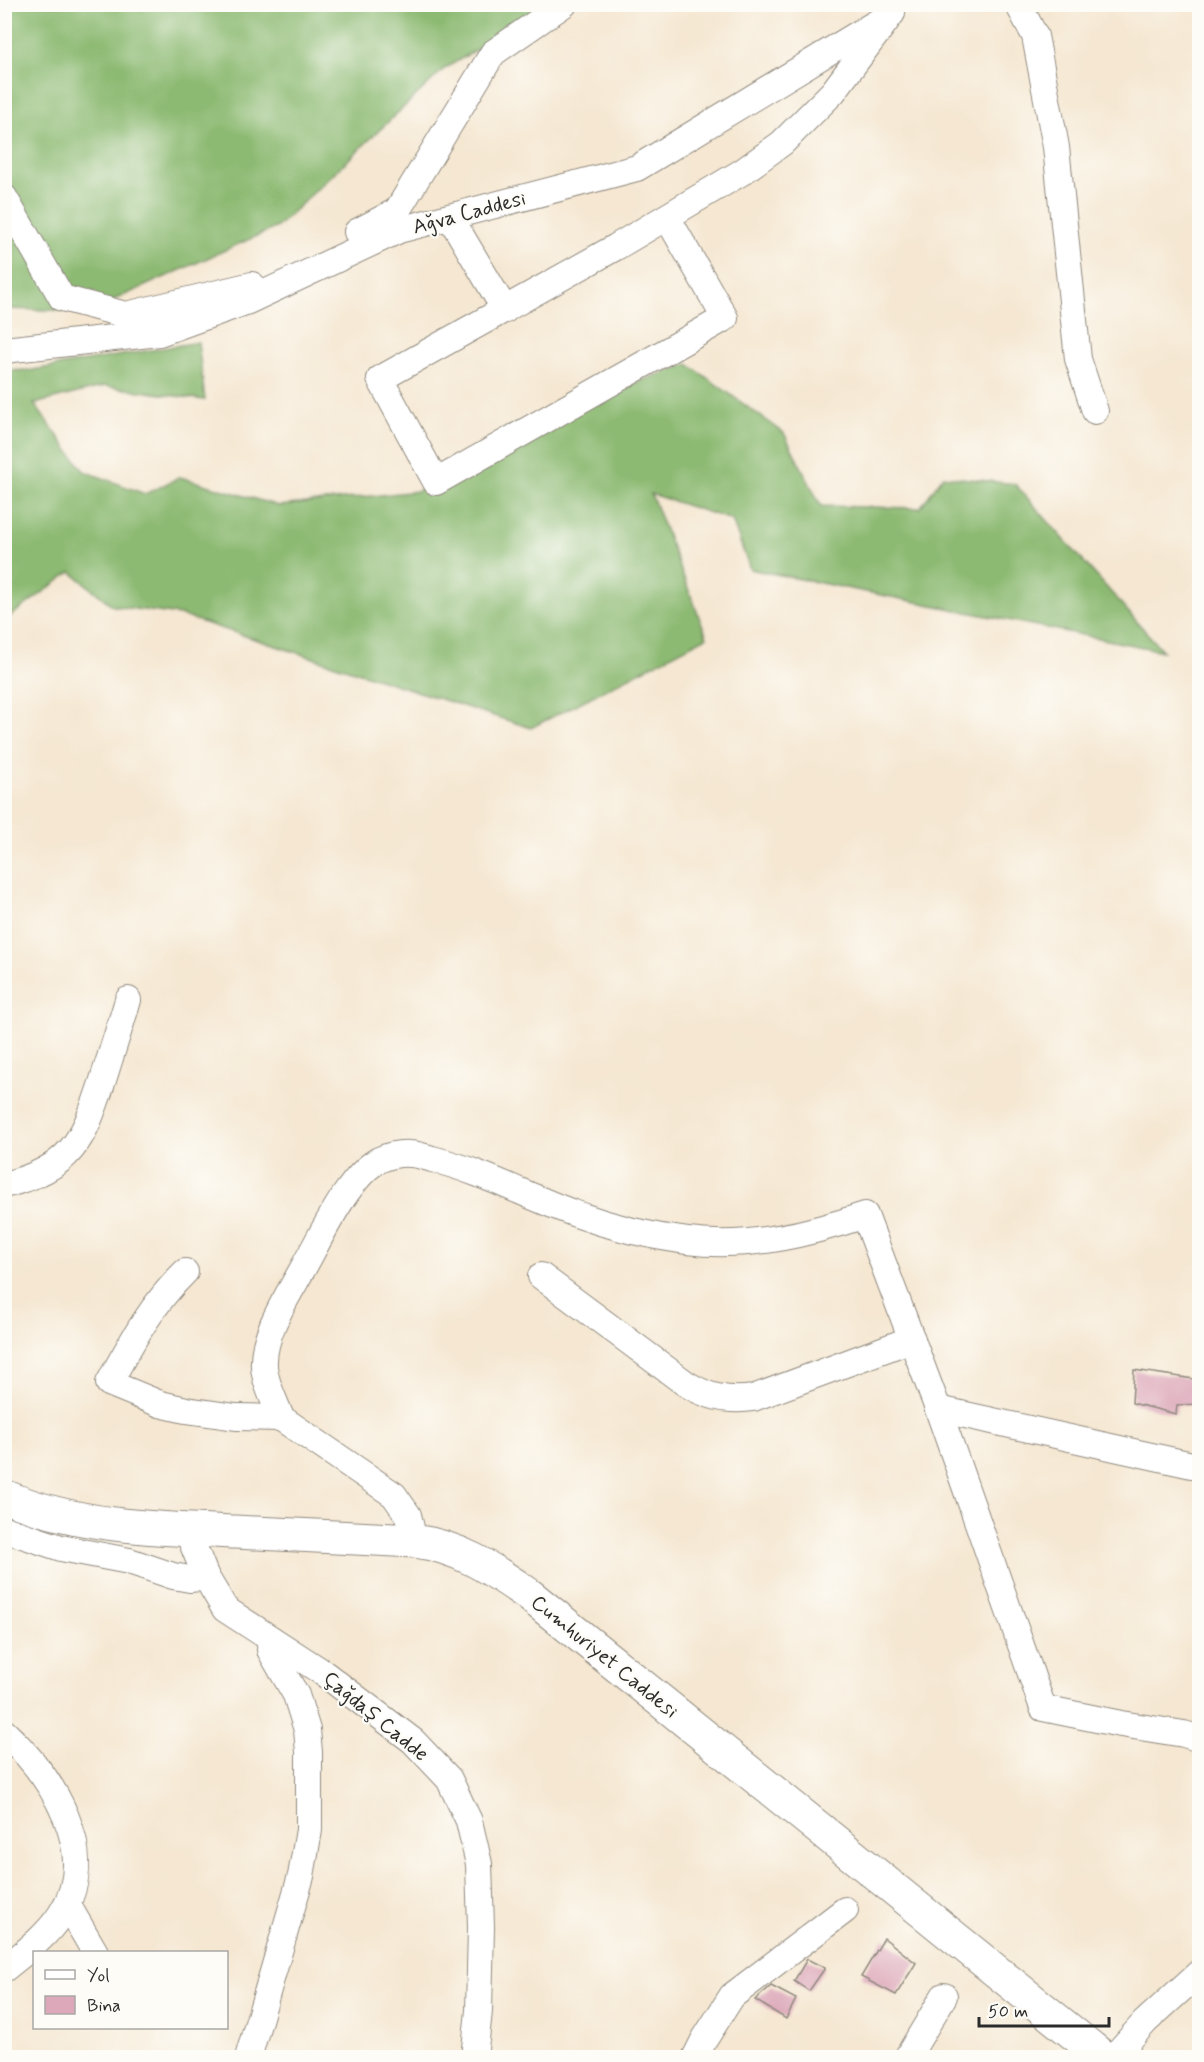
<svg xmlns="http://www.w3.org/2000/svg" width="1204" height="2062" font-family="Mynerve,sans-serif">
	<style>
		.forest { fill: #8cba72; stroke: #5c724e; stroke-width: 1.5 }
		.building { fill: #dda8ba }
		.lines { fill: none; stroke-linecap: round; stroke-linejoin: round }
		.minor-casing { stroke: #90897e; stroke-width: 28 }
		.major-casing { stroke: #90897e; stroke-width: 35 }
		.minor { stroke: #fff; stroke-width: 26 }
		.major { stroke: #fff; stroke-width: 33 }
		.labels { text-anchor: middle; stroke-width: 4.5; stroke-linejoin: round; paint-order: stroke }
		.street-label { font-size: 21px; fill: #2b2b2b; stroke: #fdfcf7 }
	</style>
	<rect width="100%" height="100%" fill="#fdfcf7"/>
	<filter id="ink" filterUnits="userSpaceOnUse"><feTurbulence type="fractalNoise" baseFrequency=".0167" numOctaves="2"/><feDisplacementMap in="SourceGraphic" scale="12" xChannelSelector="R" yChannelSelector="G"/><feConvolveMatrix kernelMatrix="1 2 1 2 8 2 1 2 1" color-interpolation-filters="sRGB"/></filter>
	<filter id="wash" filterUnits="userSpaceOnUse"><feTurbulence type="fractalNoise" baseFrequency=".008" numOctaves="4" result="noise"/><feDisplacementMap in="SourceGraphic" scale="24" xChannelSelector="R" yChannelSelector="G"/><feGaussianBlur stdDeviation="1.35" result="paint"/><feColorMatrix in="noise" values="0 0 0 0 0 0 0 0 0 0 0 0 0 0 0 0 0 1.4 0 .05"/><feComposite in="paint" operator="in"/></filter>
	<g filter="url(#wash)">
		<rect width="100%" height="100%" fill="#f5e7d1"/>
		<g class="forest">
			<path d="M5,5H551L444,69L277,227L89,311L5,309Z"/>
			<path d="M198,342L205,400L105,386L34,404L84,471L145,494L180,477L279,506L418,491L504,429L688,364L784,433L821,506L920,508L943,476L1015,484L1163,651L750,569L732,520L651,494L707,637L531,728L180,615L113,606L71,572L5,620L4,371L33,370Z"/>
		</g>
		<g id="blocks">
			<g class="building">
				<path d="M1134,1370L1200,1380V1404L1177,1405L1176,1414L1132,1403Z"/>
				<path d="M884,1938L916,1963L896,1995L861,1977Z"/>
				<path d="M807,1959L825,1968L809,1991L794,1981Z"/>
				<path d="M771,1986L796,1999L786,2019L755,2000Z"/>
			</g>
		</g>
	</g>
	<g filter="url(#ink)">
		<use href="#blocks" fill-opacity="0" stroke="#90897e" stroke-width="1.5"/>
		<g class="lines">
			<g class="minor-casing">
				<g id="minor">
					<path d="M1018,4L1035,36L1056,147L1078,359L1095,411"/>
					<path d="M4,197L62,298L126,315L252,285"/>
					<path d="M450,217L505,310"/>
					<path d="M667,217L725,318L436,482L380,379L616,247L742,172L782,143L833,92L892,13"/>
					<path d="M357,232L397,211L493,53L564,4"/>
					<path d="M4,350L159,333L248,301L399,230L637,168L881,20"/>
					<path d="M4,1185C71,1168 83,1142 103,1080C111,1054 120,1027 128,1000"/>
					<path d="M185,1272C152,1304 131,1343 109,1383L160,1404L186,1410L236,1417L281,1418L394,1495L408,1515L414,1541"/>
					<path d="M541,1276L685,1383C707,1397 728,1402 753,1398L912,1339"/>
					<path d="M938,1409L1192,1465L1200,1464"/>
					<path d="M281,1418C275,1401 265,1384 264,1366C262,1334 287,1297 302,1270C320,1239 348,1176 379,1160C388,1156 400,1153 410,1154C417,1154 425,1157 432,1159C482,1171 528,1197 576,1214C612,1227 649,1236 687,1241C747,1249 809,1234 865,1215L938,1409L1043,1708L1121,1724L1184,1734L1200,1739"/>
					<path d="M4,1529L61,1548L129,1561L173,1576L190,1579L206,1577"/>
					<path d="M187,1530L206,1577L225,1609L322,1672L413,1741L449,1779L469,1821L479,1864L481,1927L479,2011L474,2058"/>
					<path d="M4,1732C51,1775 102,1852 61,1914C47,1936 24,1953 4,1969"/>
					<path d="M67,1904L95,1952"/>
					<path d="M248,2058L301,1876L309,1830V1752L307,1730L296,1695L270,1650L271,1639"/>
					<path d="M695,2058L704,2040L732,1996L845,1910"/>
					<path d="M907,2058L944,1996"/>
					<path d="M1113,2058L1145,2022L1200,1972"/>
				</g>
			</g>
			<g class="major-casing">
				<path id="major" d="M4,1496C77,1527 157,1529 235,1532C294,1535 354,1538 414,1541C460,1547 490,1568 528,1594L1104,2058"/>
			</g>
			<use href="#minor" class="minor"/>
			<use href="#major" class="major"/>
		</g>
	</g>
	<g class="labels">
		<g class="street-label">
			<text transform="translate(469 212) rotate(-15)" y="7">Ağva Caddesi</text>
			<text transform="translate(605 1656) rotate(39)" y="7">Cumhuriyet Caddesi</text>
			<text transform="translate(376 1716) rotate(39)" y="7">Çağdaş Cadde</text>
		</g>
	</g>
	<rect width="1204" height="2062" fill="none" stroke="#fdfcf7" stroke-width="24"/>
	<rect x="33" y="1951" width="195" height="78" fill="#fdfcf7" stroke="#a9a8a5" stroke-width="1.5"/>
	<rect x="45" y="1970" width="30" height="9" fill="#ffffff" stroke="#a9a8a5" stroke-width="1.5"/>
	<text x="87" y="1981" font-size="18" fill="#2b2b2b">Yol</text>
	<rect x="45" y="1996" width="30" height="18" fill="#dda8ba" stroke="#a9a8a5" stroke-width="1.5"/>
	<text x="87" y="2011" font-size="18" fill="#2b2b2b">Bina</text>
	<path d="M979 2017v9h130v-9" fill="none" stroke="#2b2b2b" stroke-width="3"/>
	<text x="988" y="2017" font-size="18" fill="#2b2b2b" stroke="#fdfcf7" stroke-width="4.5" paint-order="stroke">50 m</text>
</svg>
